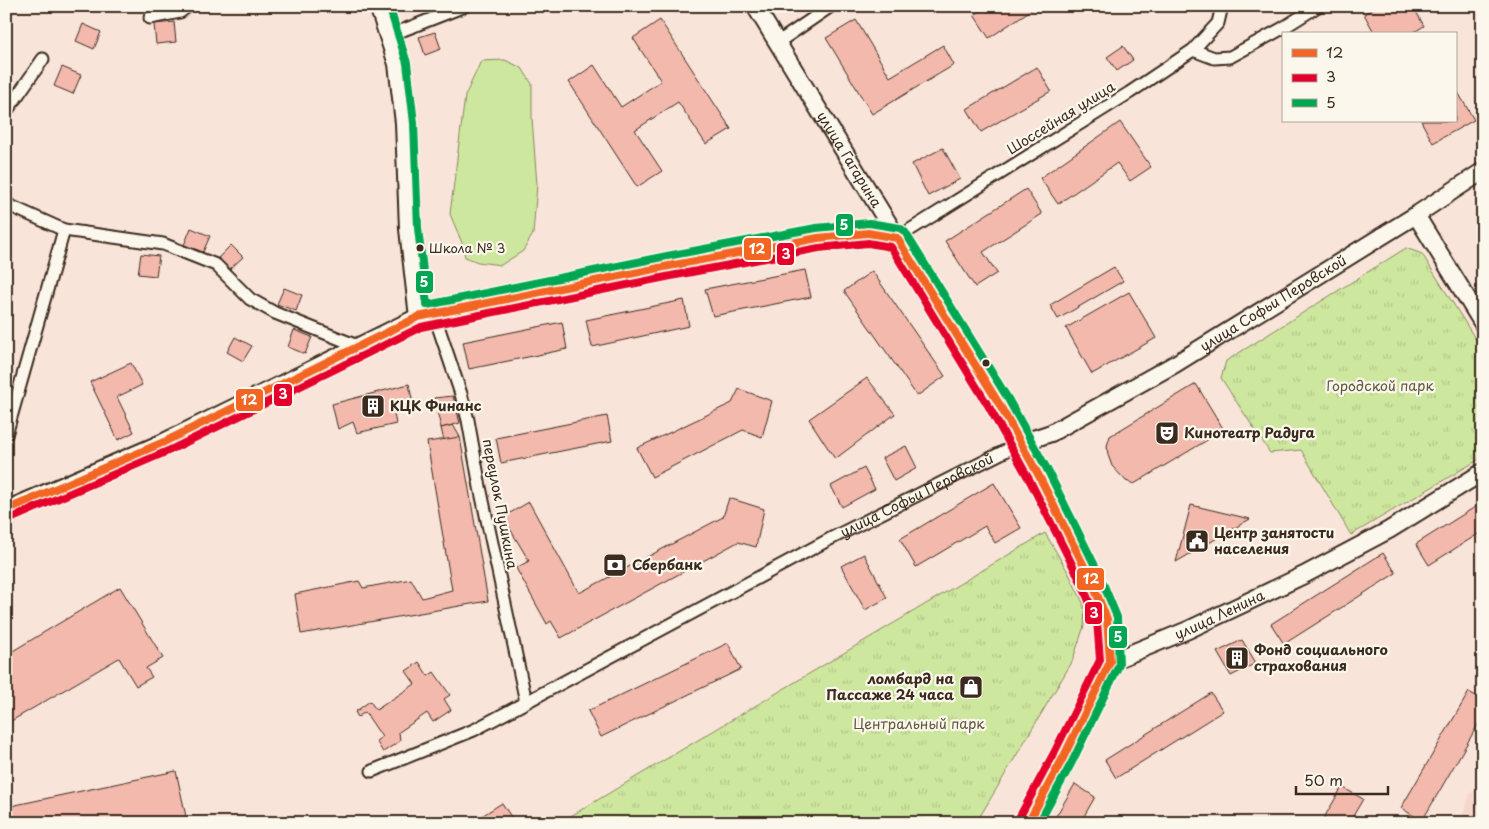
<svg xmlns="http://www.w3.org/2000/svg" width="1489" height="829" font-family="'Playpen Sans',sans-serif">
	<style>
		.built { fill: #f7d7cc }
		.grass { fill: url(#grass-tufts); stroke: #84885e }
		.garden { fill: #cee79e; stroke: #84885e }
		.building { fill: #f3b9ad; stroke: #3b2a1e }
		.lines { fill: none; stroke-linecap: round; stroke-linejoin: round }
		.street-casing { stroke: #3b2a1e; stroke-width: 15 }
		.secondary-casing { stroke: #3b2a1e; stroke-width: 20 }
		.street { stroke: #fbf7ec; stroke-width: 11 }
		.secondary { stroke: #fbf7ec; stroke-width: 16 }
		.bus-1-casing { stroke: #fbf7ec; stroke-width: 11 }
		.bus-2-casing { stroke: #fbf7ec; stroke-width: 11 }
		.bus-3-casing { stroke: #fbf7ec; stroke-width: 11 }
		.bus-1 { stroke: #f26522; stroke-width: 8 }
		.bus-2 { stroke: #e4002b; stroke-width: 8 }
		.bus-3 { stroke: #00a651; stroke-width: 8 }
		.bus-dot { fill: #3b2a1e; stroke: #fbf7ec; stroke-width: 2 }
		.labels { text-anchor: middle; stroke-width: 4.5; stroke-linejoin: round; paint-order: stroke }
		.bus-label { font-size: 13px; fill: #3b2a1e; stroke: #fbf7ec; text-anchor: start }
		.street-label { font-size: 14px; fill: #3b2a1e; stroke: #fbf7ec }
		.park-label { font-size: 14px; fill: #60593e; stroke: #fbf7ec }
		.poi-label { font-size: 14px; font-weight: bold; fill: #3b2a1e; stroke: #fbf7ec; text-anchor: start }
		.line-badge { stroke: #fbf7ec; stroke-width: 2 }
		.badge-label { font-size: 14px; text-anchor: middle; font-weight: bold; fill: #fff }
	</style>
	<defs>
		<pattern id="grass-tufts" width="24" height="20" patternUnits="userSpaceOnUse" patternTransform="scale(1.25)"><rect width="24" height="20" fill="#cee79e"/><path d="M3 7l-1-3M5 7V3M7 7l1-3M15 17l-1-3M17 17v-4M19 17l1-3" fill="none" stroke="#b2c688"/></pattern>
	</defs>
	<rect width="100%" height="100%" fill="#f9e4d9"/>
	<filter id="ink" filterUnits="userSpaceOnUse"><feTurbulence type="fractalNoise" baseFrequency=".02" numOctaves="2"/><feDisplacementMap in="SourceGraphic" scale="10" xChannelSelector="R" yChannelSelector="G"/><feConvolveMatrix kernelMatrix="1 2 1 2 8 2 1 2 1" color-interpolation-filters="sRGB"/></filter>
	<g filter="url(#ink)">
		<path class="built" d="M1483,789V823H1460L1471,792Z"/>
		<g class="grass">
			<path d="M1406,248L1422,254L1483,351V457L1351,535L1301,450L1270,453L1221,378L1226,361Z"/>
			<path d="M1045,533L1068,572L1085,607L1084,626L1072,662L976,823H559Z"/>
		</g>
		<path class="garden" d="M505,60L522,68L532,84V118L537,185L533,234L523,251L501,265L478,262L465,257L462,243L450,214L465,96L481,61Z"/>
		<g class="building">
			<path d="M988,6H1037L989,38L974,15Z"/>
			<path d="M1377,6H1413L1424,26L1411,34H1375L1364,14Z"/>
			<path d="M660,20L731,129L706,144L678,102L635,130L662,171L637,187L569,82L594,65L621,107L661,81L633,38Z"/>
			<path d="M856,20L890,77L943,45L954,65L872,114L826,38Z"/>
			<path d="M174,22L176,42L156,44L154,24Z"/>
			<path d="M83,24L101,32L94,49L76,41Z"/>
			<path d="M435,32L441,49L425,55L419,37Z"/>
			<path d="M1123,46L1133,60L1117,71L1107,57Z"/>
			<path d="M62,67L81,75L73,94L54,86Z"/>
			<path d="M1037,67L1051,91L981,132L967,109Z"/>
			<path d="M1455,87L1474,120L1433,143L1421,121H1455Z"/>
			<path d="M1120,122L1151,167L1130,181L1117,163L1058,204L1040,178Z"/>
			<path d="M943,148L960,179L928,196L912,164Z"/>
			<path d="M1026,189L1042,214L983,252L997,273L975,287L945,241Z"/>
			<path d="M191,228L210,236L203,252L184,245Z"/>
			<path d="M231,245L243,257L230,269L218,258Z"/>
			<path d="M141,254L159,256L156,276L138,274Z"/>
			<path d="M1114,267L1123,281L1058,319L1050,305Z"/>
			<path d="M805,270L811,297L713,316L705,289Z"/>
			<path d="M872,271L945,376L917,396L844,291Z"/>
			<path d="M284,288L302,295L296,311L277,304Z"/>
			<path d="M1129,292L1156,338L1092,374L1066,328Z"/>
			<path d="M684,300L689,326L592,347L586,320Z"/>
			<path d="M562,322L567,349L469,369L463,342Z"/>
			<path d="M294,330L312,337L305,354L288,347Z"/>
			<path d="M235,337L252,346L243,361L227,352Z"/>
			<path d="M131,363L142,385L117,397L134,432L118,440L90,382Z"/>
			<path d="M867,378L895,414L835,459L809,419Z"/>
			<path d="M409,384L414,409L394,414L396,424L357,433L353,422L338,429L332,404Z"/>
			<path d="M1196,384L1224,430L1134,484L1126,481L1112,466L1108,455L1107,446L1110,436Z"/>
			<path d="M739,389L772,401L762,437L743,430L652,477L637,448L732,403Z"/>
			<path d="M453,396L460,423L441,428L434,398Z"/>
			<path d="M607,416L612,441L501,463L496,438Z"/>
			<path d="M453,425L460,437L445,445L441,428Z"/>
			<path d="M460,437L488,601L301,634L295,594L359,581L363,588L411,579L422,598L452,590L427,442Z"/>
			<path d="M906,446L917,468L894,481L882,458Z"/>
			<path d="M864,468L875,489L842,507L831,486Z"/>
			<path d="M994,483L1021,528L995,543L985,526L916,567L900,539Z"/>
			<path d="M729,498L764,509L756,547L738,542L561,638L551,621L547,624L516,568L529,561L503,517L529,502L579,593L723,517Z"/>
			<path d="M1483,502V531L1429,565L1416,544Z"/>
			<path d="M1191,505L1250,519L1176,562Z"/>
			<path d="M1383,553L1396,573L1284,644L1271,624Z"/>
			<path d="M864,554L887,598L865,610L841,566Z"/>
			<path d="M120,587L163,658L146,668L152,677L136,686L119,658L6,724V655Z"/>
			<path d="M1242,640L1256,663L1231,676L1217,652Z"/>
			<path d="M728,643L741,669L601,737L588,711Z"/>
			<path d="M419,662L428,676L434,672L450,695L444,699L451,710L433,722L427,713L399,732L400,741L383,752L376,741L382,737L365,712L358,717L355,712L370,701L376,710L415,684L406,671Z"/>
			<path d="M1469,692L1483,700V716L1422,821L1401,808Z"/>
			<path d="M1211,693L1223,711L1116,778L1105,760Z"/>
			<path d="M176,771L187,821L178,823H6V807Z"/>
			<path d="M1075,784L1095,797L1080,823H1052Z"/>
			<path d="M1342,787L1363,799L1349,823H1321Z"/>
			<path d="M502,803L515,823H471Z"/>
		</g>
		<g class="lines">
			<g class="street-casing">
				<g id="street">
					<path d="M150,18L180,12L188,6"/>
					<path d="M388,36L465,6"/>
					<path d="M777,43L831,6"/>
					<path d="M1193,50L1214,58L1230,57L1283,28L1318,6"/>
					<path d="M6,112L43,59"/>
					<path d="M6,204L64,230L163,244L216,265L250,299L275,313L360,347"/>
					<path d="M897,238L1129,93L1193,50L1218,23L1222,6"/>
					<path d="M434,314L461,394L468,420L480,487L526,702"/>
					<path d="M6,435L64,230"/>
					<path id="s1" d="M372,771L474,730L830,539L1021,443"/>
				</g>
			</g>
			<g class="secondary-casing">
				<g id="secondary">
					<path d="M378,6L397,64L404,123L408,229L418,317"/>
					<path id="s2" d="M755,6L998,402L1039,476L1091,580L1107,619L1110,662"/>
					<path d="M1416,215L1483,324"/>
					<path id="s3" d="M1021,443L1051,433L1175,364L1416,215L1483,171"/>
					<path d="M6,510L164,442L418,317L669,266L818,238L868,233L897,238"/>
					<path id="s4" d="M1028,823L1063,758L1110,662L1188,630L1304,575L1389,530L1483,472"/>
				</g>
			</g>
			<use href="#street" class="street"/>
			<use href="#secondary" class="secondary"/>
			<g class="bus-1-casing">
				<path id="bus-1" d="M6,510L164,442L418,317L669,266L818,238L868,233L897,238L998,402L1039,476L1091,580L1107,619L1110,662L1063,758L1028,823"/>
			</g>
			<g class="bus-2-casing">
				<path id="bus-2" d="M10,519L168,451L421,327L671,276L819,248L868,243L891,247L989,407L1030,481L1082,584L1097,621L1100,660L1054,753L1019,818"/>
			</g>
			<g class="bus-3-casing">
				<path id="bus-3" d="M389,6L407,63L414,123L418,228L427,305L667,256L816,228L869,223L900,228L905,232L1007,397L1048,471L1100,576L1117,617L1119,665L1072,762L1039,823"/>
			</g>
			<use href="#bus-1" class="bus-1"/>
			<use href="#bus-2" class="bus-2"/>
			<use href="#bus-3" class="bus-3"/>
		</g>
	</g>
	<defs>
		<g id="building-square" transform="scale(1.25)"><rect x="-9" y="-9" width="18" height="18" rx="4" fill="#3b2a1e" stroke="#fbf7ec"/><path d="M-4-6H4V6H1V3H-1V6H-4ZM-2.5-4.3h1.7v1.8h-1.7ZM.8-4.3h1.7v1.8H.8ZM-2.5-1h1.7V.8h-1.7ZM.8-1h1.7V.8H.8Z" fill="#fff"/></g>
		<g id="theatre-square" transform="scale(1.25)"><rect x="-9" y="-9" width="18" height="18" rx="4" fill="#3b2a1e" stroke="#fbf7ec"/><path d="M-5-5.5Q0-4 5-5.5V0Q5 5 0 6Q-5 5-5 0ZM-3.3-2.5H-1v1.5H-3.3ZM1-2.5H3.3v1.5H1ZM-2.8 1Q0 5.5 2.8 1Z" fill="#fff"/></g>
		<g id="civic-square" transform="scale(1.25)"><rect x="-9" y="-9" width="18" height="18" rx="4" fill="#3b2a1e" stroke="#fbf7ec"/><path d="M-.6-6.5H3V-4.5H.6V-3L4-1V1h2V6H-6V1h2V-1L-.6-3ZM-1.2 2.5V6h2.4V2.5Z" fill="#fff"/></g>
		<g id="bank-square" transform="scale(1.25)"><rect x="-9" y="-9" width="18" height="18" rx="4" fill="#3b2a1e" stroke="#fbf7ec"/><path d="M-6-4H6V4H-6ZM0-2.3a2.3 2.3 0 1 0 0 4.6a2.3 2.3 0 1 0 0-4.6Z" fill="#fff"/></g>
		<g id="shop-square" transform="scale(1.25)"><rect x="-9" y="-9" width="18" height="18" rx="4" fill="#3b2a1e" stroke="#fbf7ec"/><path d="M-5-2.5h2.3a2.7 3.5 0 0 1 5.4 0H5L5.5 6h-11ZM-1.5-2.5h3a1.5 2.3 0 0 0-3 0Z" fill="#fff"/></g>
	</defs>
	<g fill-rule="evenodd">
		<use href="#building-square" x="373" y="406"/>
		<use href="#theatre-square" x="1167" y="433"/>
		<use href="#civic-square" x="1197" y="541"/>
		<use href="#bank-square" x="615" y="565"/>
		<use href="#building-square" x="1237" y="658"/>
		<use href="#shop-square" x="971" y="687"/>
	</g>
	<g class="bus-dot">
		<circle cx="420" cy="248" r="4.5"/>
		<circle cx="986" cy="363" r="4.5"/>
	</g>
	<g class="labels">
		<g class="bus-label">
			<text x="429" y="253">Школа № 3</text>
		</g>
		<g class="street-label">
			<text transform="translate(1061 118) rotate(-32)" y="5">Шоссейная улица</text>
			<text dy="5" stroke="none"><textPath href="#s2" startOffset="180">улица Гагарина</textPath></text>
			<text dy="5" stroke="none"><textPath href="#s3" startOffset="289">улица Софьи Перовской</textPath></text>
			<text dy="5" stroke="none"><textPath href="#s1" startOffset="611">улица Софьи Перовской</textPath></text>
			<text transform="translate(500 504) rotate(79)" y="5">переулок Пушкина</text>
			<text dy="5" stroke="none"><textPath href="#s4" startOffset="300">улица Ленина</textPath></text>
		</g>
		<g class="park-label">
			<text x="1380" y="391">Городской парк</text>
			<text x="919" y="729">Центральный парк</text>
		</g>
		<g class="poi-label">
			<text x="390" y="411">КЦК Финанс</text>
			<text x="1184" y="438">Кинотеатр Радуга</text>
			<text x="1214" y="538">Центр занятости<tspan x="1214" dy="16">населения</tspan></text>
			<text x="632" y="570">Сбербанк</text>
			<text x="1254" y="655">Фонд социального<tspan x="1254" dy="16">страхования</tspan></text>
			<text x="954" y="684" text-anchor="end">ломбард на<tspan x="954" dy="16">Пассаже 24 часа</tspan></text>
		</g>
	</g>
	<g class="line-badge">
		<rect x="835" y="213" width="19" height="24" rx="5" fill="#00a651"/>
		<rect x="743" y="237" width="29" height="24" rx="5" fill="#f26522"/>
		<rect x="776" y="242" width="19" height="24" rx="5" fill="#e4002b"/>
		<rect x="415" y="270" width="19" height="24" rx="5" fill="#00a651"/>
		<rect x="273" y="383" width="20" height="24" rx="5" fill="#e4002b"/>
		<rect x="235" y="388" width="29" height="24" rx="5" fill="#f26522"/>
		<rect x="1076" y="567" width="29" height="24" rx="5" fill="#f26522"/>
		<rect x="1084" y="601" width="19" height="24" rx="5" fill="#e4002b"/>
		<rect x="1108" y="625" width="20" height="24" rx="5" fill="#00a651"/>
	</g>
	<g class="badge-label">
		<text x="844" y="230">5</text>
		<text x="757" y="254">12</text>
		<text x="786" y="259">3</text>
		<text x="424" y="287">5</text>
		<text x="283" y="399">3</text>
		<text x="249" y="405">12</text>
		<text x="1091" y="584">12</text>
		<text x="1094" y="618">3</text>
		<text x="1118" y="642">5</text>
	</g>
	<rect width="1489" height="829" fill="none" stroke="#fbf7ec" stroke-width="25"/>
	<rect x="12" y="12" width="1464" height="804" fill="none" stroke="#3b2a1e" stroke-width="2" filter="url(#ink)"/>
	<rect x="1282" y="32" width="175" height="90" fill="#fbf7ec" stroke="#aea59a"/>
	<rect x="1292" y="49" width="25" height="8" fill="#f26522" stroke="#aea59a"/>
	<text x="1326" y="58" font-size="15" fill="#3b2a1e">12</text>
	<rect x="1292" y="74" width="25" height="8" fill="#e4002b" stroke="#aea59a"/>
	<text x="1326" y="82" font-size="15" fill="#3b2a1e">3</text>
	<rect x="1292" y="99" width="25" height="8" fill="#00a651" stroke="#aea59a"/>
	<text x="1326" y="108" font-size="15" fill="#3b2a1e">5</text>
	<path d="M1296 786v8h92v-8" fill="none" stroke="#3b2a1e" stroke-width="2.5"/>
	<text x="1304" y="786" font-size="15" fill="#3b2a1e" stroke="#fbf7ec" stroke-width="4" paint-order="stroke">50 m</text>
</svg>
